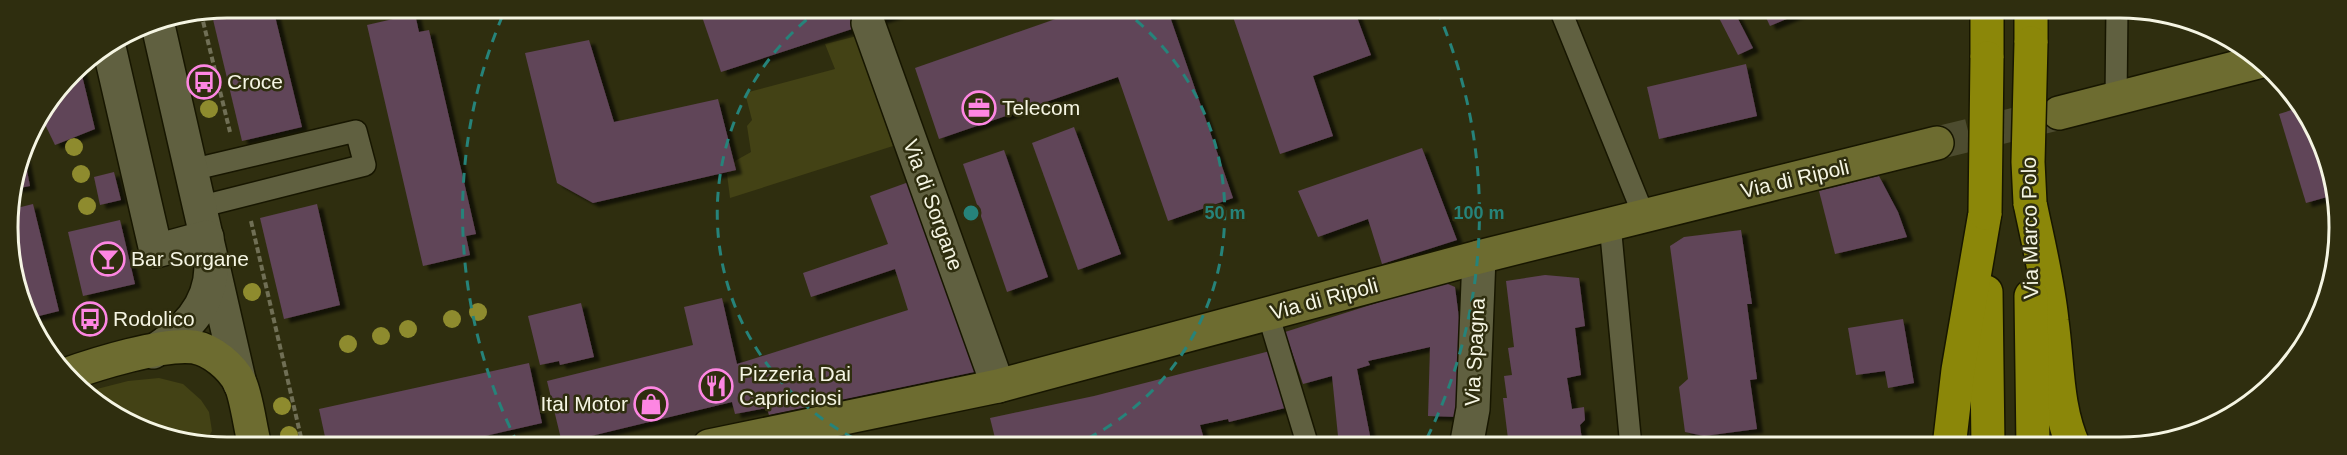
<svg xmlns="http://www.w3.org/2000/svg" width="2347" height="455" font-family="Arial,sans-serif">
	<style>
		.green { fill: #434215 }
		.building { fill: #604459; filter: url(#shadow) }
		.lines { fill: none; stroke-linecap: round; stroke-linejoin: round }
		.secondary-tunnel { stroke: #4d4c2f; stroke-width: 33; stroke-dasharray: 33 16; stroke-linecap: butt }
		.lane-casing { stroke: #171600; stroke-width: 24 }
		.street-casing { stroke: #171600; stroke-width: 36 }
		.secondary-casing { stroke: #171600; stroke-width: 36 }
		.highway-casing { stroke: #171600; stroke-width: 36 }
		.path { stroke: #706f55; stroke-width: 4; stroke-dasharray: 6 3; stroke-linecap: butt }
		.lane { stroke: #606040; stroke-width: 21 }
		.street { stroke: #606040; stroke-width: 33 }
		.secondary { stroke: #6d6c30; stroke-width: 33 }
		.highway { stroke: #8b8709; stroke-width: 33 }
		.highway-bridge-casing { stroke: #171600; stroke-width: 36; stroke-linecap: butt }
		.highway-bridge { stroke: #8b8709; stroke-width: 33 }
		.tree { fill: #8e8b2e }
		.ring { fill: none; stroke: #26837a; stroke-width: 3; stroke-dasharray: 10 8 }
		.labels { text-anchor: middle; stroke-width: 5; stroke-linejoin: round; paint-order: stroke }
		.poi-label { font-size: 21px; fill: #f5f5e3; stroke: #2f2e0f; text-anchor: start }
		.street-label { font-size: 21px; fill: #f5f5e3; stroke: #2f2e0f }
		.rim { fill: none; stroke: #f5f5e3; stroke-width: 3 }
		.centre { fill: #26837a; stroke: #2f2e0f; stroke-width: 3 }
		.ring-label { font-size: 18px; text-anchor: middle; font-weight: bold; fill: #26837a; stroke: #2f2e0f; stroke-width: 5; stroke-linejoin: round; paint-order: stroke }
	</style>
	<defs>
		<filter id="shadow"><feDropShadow dx="6" dy="4" stdDeviation="1.5" flood-color="#0009"/></filter>
	</defs>
	<rect width="100%" height="100%" fill="#2f2e0f"/>
	<g class="green">
		<path d="M857,36L893,146L730,198L726,166L751,152L747,126L752,120L745,93L835,69L825,44Z"/>
		<path d="M159,378L183,384L201,400L209,412L212,431L203,446L130,425L89,393L93,390L128,381Z"/>
	</g>
	<g class="building">
		<path d="M228,8H273L302,127L242,141L211,11Z"/>
		<path d="M699,8H913V9L721,72Z"/>
		<path d="M1087,8H1167L1233,198L1168,221L1118,77L939,139L915,68Z"/>
		<path d="M1230,8L1354,9L1371,55L1313,76L1333,136L1280,154Z"/>
		<path d="M1728,9H1733L1753,48L1738,55L1717,14Z"/>
		<path d="M1762,9H1810L1770,26Z"/>
		<path d="M415,14L419,32L429,30L476,234L466,236L470,255L423,266L367,25Z"/>
		<path d="M589,40L614,122L718,99L736,170L593,203L557,183L525,53Z"/>
		<path d="M1746,64L1757,116L1659,139L1647,87Z"/>
		<path d="M80,67L95,129L55,145L41,116L72,72Z"/>
		<path d="M2301,107L2332,170L2334,195L2306,203L2279,114Z"/>
		<path d="M1074,127L1121,254L1078,270L1032,143Z"/>
		<path d="M1422,148L1457,240L1382,264L1368,219L1318,237L1298,191Z"/>
		<path d="M1004,150L1048,277L1007,292L963,164Z"/>
		<path d="M24,155L30,186L14,189Z"/>
		<path d="M114,172L121,200L100,205L94,177Z"/>
		<path d="M1879,176L1898,212L1907,237L1835,254L1819,191Z"/>
		<path d="M917,179L984,370L769,415L767,408L735,414L732,402L562,443L547,381L693,345L684,307L722,298L737,364L908,310L895,269L811,297L803,273L888,244L870,196Z"/>
		<path d="M33,204L59,311L31,318L19,298L8,213L9,210Z"/>
		<path d="M317,204L340,305L284,319L260,218Z"/>
		<path d="M120,220L135,284L83,296L68,232Z"/>
		<path d="M1741,230L1752,304H1747L1757,379L1750,380L1757,429L1704,436L1685,432L1679,387L1688,379L1670,246L1684,237Z"/>
		<path d="M1545,275L1579,278L1585,326L1575,328L1581,375L1567,378L1572,409L1584,407L1585,420L1580,425L1583,447H1509L1503,398H1507L1504,376L1512,375L1508,348L1514,347L1506,281Z"/>
		<path d="M1443,282L1455,287L1465,364L1458,417L1428,416L1430,347L1368,361L1370,365L1357,369L1372,446H1339L1332,376L1303,384L1285,332Z"/>
		<path d="M581,303L594,357L560,365L559,361L540,365L528,316Z"/>
		<path d="M1903,319L1914,383L1888,388L1885,371L1856,375L1848,328Z"/>
		<path d="M1270,351L1285,408L1229,422L1228,419L1200,425L1204,439L1176,446H997L990,418L1094,396Z"/>
		<path d="M529,363L542,423L442,446H327L319,409Z"/>
	</g>
	<g class="lines">
		<path class="secondary-tunnel" d="M1937,143L2057,114"/>
		<g class="lane-casing">
			<g id="lane">
				<path d="M1560,9L1644,216"/>
				<path d="M2116,99L2117,9"/>
				<path d="M191,170L356,131L365,165L199,207"/>
				<path d="M1610,224L1631,447"/>
				<path d="M1268,314L1308,446"/>
			</g>
		</g>
		<g class="street-casing">
			<g id="street">
				<path d="M157,21L240,384"/>
				<path d="M868,23L998,386"/>
				<path d="M109,47L156,251L207,237"/>
				<path d="M153,352C184,331 210,308 211,268"/>
				<path d="M1466,447L1473,409L1479,257"/>
			</g>
		</g>
		<g class="secondary-casing">
			<g id="secondary">
				<path d="M2059,113L2258,62"/>
				<path d="M65,375C96,364 163,343 194,347C212,350 232,367 240,383C247,398 250,428 255,446"/>
				<path d="M709,446L998,386L1479,257L1937,143"/>
			</g>
		</g>
		<g class="highway-casing">
			<g id="highway">
				<path d="M2031,43V9"/>
				<path d="M1987,58V9"/>
				<path d="M2030,203C2038,242 2048,281 2052,321C2058,363 2056,408 2074,447"/>
				<path d="M1986,292L1988,447"/>
				<path d="M2031,296L2033,447"/>
				<path d="M1949,447L1958,370L1985,213"/>
			</g>
		</g>
		<g class="path">
			<path d="M201,13L230,132"/>
			<path d="M251,221L303,446"/>
		</g>
		<use href="#lane" class="lane"/>
		<use href="#street" class="street"/>
		<use href="#secondary" class="secondary"/>
		<use href="#highway" class="highway"/>
		<g class="highway-bridge-casing">
			<g id="highway-bridge">
				<path d="M2030,203L2028,162L2031,43"/>
				<path d="M1985,213L1987,58"/>
			</g>
		</g>
		<use href="#highway-bridge" class="highway-bridge"/>
	</g>
	<g class="tree">
		<circle cx="204" cy="86" r="9"/>
		<circle cx="209" cy="109" r="9"/>
		<circle cx="74" cy="147" r="9"/>
		<circle cx="81" cy="174" r="9"/>
		<circle cx="87" cy="206" r="9"/>
		<circle cx="252" cy="292" r="9"/>
		<circle cx="478" cy="312" r="9"/>
		<circle cx="452" cy="319" r="9"/>
		<circle cx="408" cy="329" r="9"/>
		<circle cx="381" cy="336" r="9"/>
		<circle cx="348" cy="344" r="9"/>
		<circle cx="282" cy="406" r="9"/>
		<circle cx="289" cy="435" r="9"/>
	</g>
	<g class="ring">
		<path d="M870 446A254 254 0 0 1 820 9M1122 9A254 254 0 0 1 1072 446"/>
		<path d="M518 444A508 508 0 0 1 505 10M1437 10A508 508 0 0 1 1424 444"/>
	</g>
	<defs>
		<g id="bus-ring" transform="scale(1.725)"><circle r="9.5" fill="#2f2e0f" stroke="#fd86e2" stroke-width="1.5"/><path d="M-5-6H5V4H4V6H2V4H-2V6H-4V4H-5ZM-3.5-4V0h7V-4ZM-3.5 1.2v1.5H-2V1.2ZM2 1.2v1.5H3.5V1.2Z" fill="#fd86e2"/></g>
		<g id="office-ring" transform="scale(1.725)"><circle r="9.5" fill="#2f2e0f" stroke="#fd86e2" stroke-width="1.5"/><path d="M-6-3h4V-5.5h4V-3h4V5H-6ZM-1-4.5V-3h2v-1.5ZM-6 0V1H6V0Z" fill="#fd86e2"/></g>
		<g id="bar-ring" transform="scale(1.725)"><circle r="9.5" fill="#2f2e0f" stroke="#fd86e2" stroke-width="1.5"/><path d="M-6-5H6L.8 .8V4.5H3.5V6h-7V4.5H-.8V.8Z" fill="#fd86e2"/></g>
		<g id="restaurant-ring" transform="scale(1.725)"><circle r="9.5" fill="#2f2e0f" stroke="#fd86e2" stroke-width="1.5"/><path d="M-5-6h1v4h1v-4h1v4h1v-4h1v5L-1.5 .5V6h-2V.5L-5-1ZM5-6V6H3V1.5H1.5Q1.5-4 5-6Z" fill="#fd86e2"/></g>
		<g id="shop-ring" transform="scale(1.725)"><circle r="9.5" fill="#2f2e0f" stroke="#fd86e2" stroke-width="1.5"/><path d="M-5-2.5h2.3a2.7 3.5 0 0 1 5.4 0H5L5.5 6h-11ZM-1.5-2.5h3a1.5 2.3 0 0 0-3 0Z" fill="#fd86e2"/></g>
	</defs>
	<g fill-rule="evenodd">
		<use href="#bus-ring" x="204" y="82"/>
		<use href="#office-ring" x="979" y="108"/>
		<use href="#bar-ring" x="108" y="259"/>
		<use href="#bus-ring" x="90" y="319"/>
		<use href="#restaurant-ring" x="716" y="386"/>
		<use href="#shop-ring" x="651" y="404"/>
	</g>
	<g class="labels">
		<g class="poi-label">
			<text x="227" y="89">Croce</text>
			<text x="1002" y="115">Telecom</text>
			<text x="131" y="266">Bar Sorgane</text>
			<text x="113" y="326">Rodolico</text>
			<text x="739" y="381">Pizzeria Dai<tspan x="739" dy="24">Capricciosi</tspan></text>
			<text x="628" y="411" text-anchor="end">Ital Motor</text>
		</g>
		<g class="street-label">
			<text transform="translate(1795 179) rotate(-13)" y="7">Via di Ripoli</text>
			<text transform="translate(933 205) rotate(70)" y="7">Via di Sorgane</text>
			<text transform="translate(2030 228) rotate(-91)" y="7">Via Marco Polo</text>
			<text transform="translate(1324 299) rotate(-15)" y="7">Via di Ripoli</text>
			<text transform="translate(1475 352) rotate(-87)" y="7">Via Spagna</text>
		</g>
	</g>
	<path d="M0 0H2347V455H0ZM227 18H2120A209 209 0 0 1 2329 227V228A209 209 0 0 1 2120 437H227A209 209 0 0 1 18 228V227A209 209 0 0 1 227 18Z" fill="#2f2e0f" fill-rule="evenodd"/>
	<path class="rim" d="M227 18H2120A209 209 0 0 1 2329 227V228A209 209 0 0 1 2120 437H227A209 209 0 0 1 18 228V227A209 209 0 0 1 227 18Z"/>
	<circle cx="971" cy="213" r="9" class="centre"/>
	<g class="ring-label">
		<text x="1225" y="219">50 m</text>
		<text x="1479" y="219">100 m</text>
	</g>
</svg>
